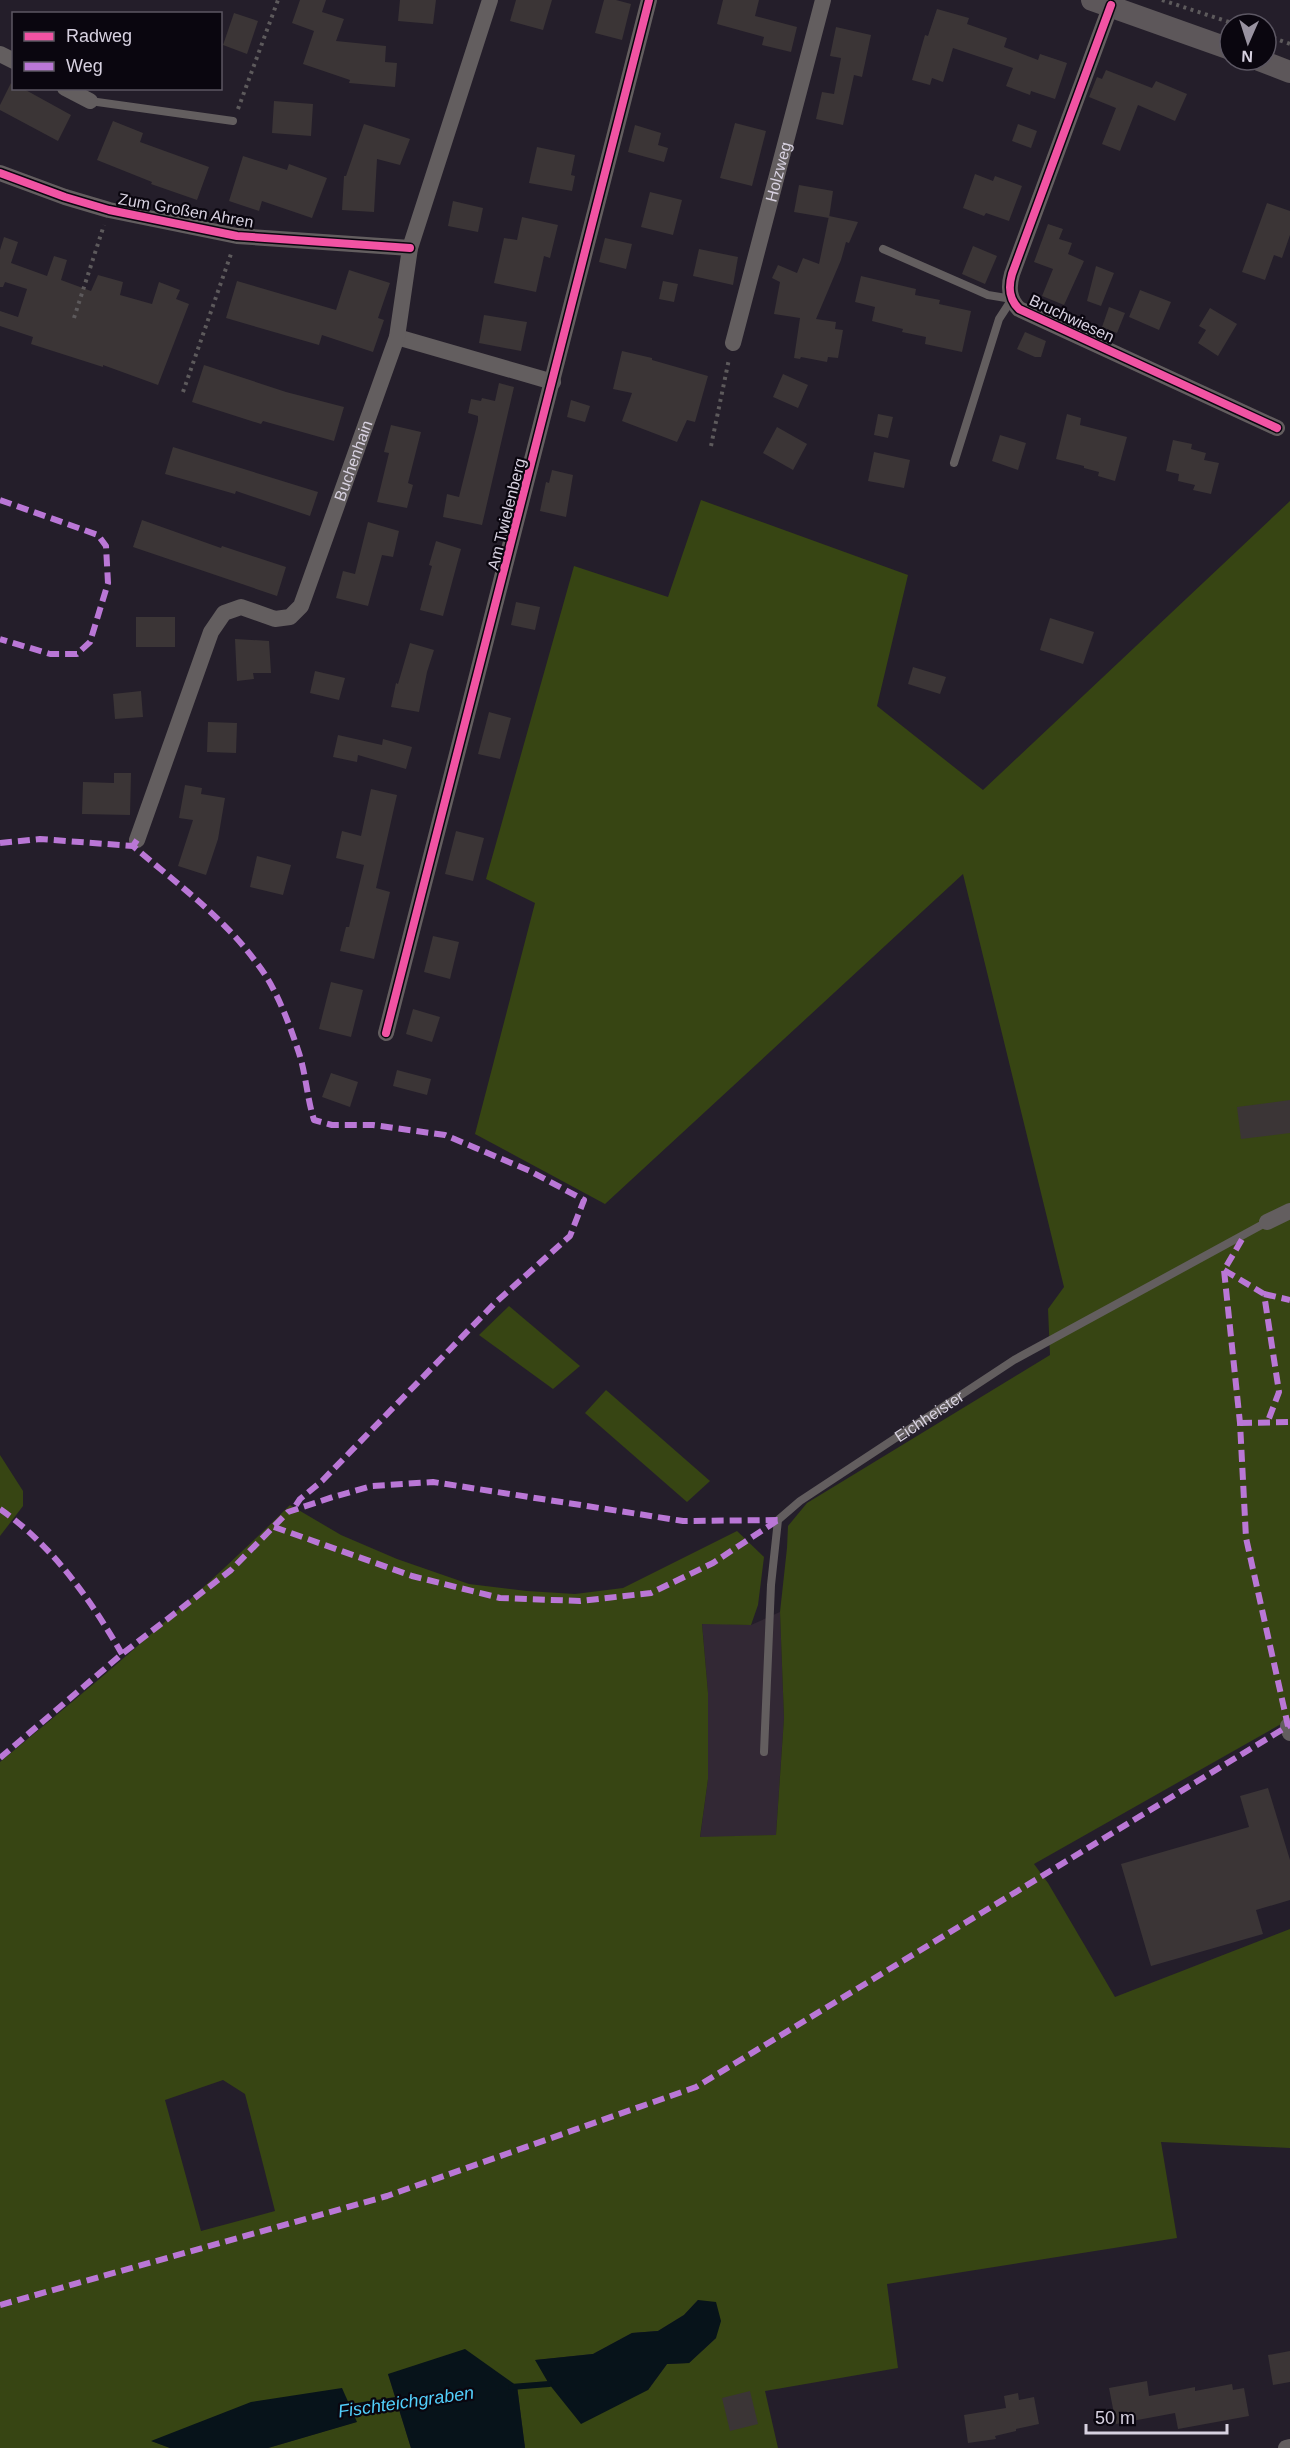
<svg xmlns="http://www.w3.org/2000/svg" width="1290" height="2448" font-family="Arial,sans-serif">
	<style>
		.industrial { fill: #322834 }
		.green { fill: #374513; fill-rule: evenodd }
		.water { fill: #07131a }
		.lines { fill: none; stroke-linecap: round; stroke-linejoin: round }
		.stream { stroke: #07131a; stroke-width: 6 }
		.building { fill: #3b3536 }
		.path { stroke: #5d5a5c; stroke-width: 4; stroke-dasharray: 3 4.5; stroke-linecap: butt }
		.service { stroke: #635e5f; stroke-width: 8 }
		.minor { stroke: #635e5f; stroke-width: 16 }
		.secondary { stroke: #5d575a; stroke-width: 22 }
		.quiet { stroke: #ba77d6; stroke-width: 6; stroke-dasharray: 12 6; stroke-linecap: butt }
		.cycleway-casing { stroke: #0a060f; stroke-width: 11 }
		.cycleway { stroke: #f153a3; stroke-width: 8 }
		.labels { text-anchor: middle; stroke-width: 4.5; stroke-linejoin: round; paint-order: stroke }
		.street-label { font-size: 16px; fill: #d7d1e0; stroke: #0a060f }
		.water-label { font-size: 18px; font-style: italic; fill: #52cffb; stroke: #0a060f }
	</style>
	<rect width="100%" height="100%" fill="#241e2a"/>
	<path class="industrial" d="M780,1612L784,1718L776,1835L700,1838L708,1779V1693L702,1623L751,1625Z"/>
	<g class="green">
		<path d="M701,500L908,575L877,706L983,790L1290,501V1719L1034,1864L1048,1883L1115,1997L1290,1929V2148L1161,2142L1177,2238L887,2284L898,2368L765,2391L778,2448H525L517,2386L388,2374L411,2448H268L356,2422L152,2441L170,2448H0V1762C100,1680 198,1596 290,1505L341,1535L397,1559L469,1584L527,1591L575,1594L623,1588L737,1531L764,1557L758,1605L751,1625L702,1624L708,1693V1779L700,1837L776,1835L784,1718L780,1612L787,1548L788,1526L807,1503L1050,1355L1048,1309L1064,1287L963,874L605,1204L475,1134L535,903L486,879L574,566L668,597ZM223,2080L245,2094L275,2211L201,2231L165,2100ZM698,2300L716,2338L689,2363L667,2364L648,2390L536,2360L593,2354L632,2333L658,2331L684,2315Z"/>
		<path d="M509,1306L580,1366L553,1389L479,1335Z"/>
		<path d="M606,1390L710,1481L687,1502L585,1413Z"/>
		<path d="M0,1455L23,1491V1506L0,1536Z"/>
	</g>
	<g class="water">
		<path d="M698,2300L716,2302L721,2321L716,2338L689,2363L667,2364L648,2390L581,2424L549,2384L535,2360L593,2354L632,2333L658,2331L684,2315Z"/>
		<path d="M465,2349L517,2386L525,2448H411L388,2374Z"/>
		<path d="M342,2388L357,2422L268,2448H170L151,2441L251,2402Z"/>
	</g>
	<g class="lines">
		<g class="stream">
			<path d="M511,2387L549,2384"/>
			<path d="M344,2408L402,2399"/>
		</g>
	</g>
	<g class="building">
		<path d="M300,0H326L322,12L344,19L336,41L386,46L385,62L397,63L395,87L349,83L350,80L303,64L314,31L292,23Z"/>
		<path d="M400,0H436L433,24L398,21Z"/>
		<path d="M516,0H552L543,30L510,21Z"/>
		<path d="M604,0H616L631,4L622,40L595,33Z"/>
		<path d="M723,0H759L755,16L797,27L791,52L762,45L764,37L717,24Z"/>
		<path d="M937,9L969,18L967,24L1007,38L1004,47L1038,60L1040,54L1067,63L1055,99L1031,91L1030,95L1006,86L1013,68L953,48L943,82L932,78L930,85L912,80L925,35L928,36Z"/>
		<path d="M234,13L258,21L247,54L223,45Z"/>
		<path d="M836,27L871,35L862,77L854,75L843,125L816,119L822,92L834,94L841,58L830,56Z"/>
		<path d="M1106,70L1152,88L1156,81L1187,94L1175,121L1138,105L1120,151L1102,144L1116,108L1089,97L1097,77L1102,79Z"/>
		<path d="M11,83L14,88H22L71,115L58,141L0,110V105Z"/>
		<path d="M274,101L313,104L311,136L272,133Z"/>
		<path d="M113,121L143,133L140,142L209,167L197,200L151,184L152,182L97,160Z"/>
		<path d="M735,123L766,131L752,186L720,178Z"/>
		<path d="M364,124L410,139L400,165L377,159L374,212L342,210L344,176H346Z"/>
		<path d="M1018,124L1037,131L1031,148L1012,141Z"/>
		<path d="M635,125L661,133L658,145L668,148L664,162L628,152Z"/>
		<path d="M537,147L575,155L571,175L575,176L572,191L529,183Z"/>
		<path d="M243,156L287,170L289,164L327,178L312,218L262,201L259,211L229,201Z"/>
		<path d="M975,174L993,181L995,176L1022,186L1009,221L986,213L984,216L963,208Z"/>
		<path d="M799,185L833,191L829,218L794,212Z"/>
		<path d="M650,192L682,200L673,235L641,227Z"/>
		<path d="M453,201L483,208L478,232L448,226Z"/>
		<path d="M1267,203L1290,211V235L1282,258L1274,255L1265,280L1242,272Z"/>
		<path d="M829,216L858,222L849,243L846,242L841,260L816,319L836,322L835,329L843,330L838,358L828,357L827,362L801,357L800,359L794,358L800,318L774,314L780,282L772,278L778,265L797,273L803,258L819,264Z"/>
		<path d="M522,217L558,225L550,258L544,256L536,292L494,283L504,238L517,240Z"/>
		<path d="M1048,224L1063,229L1059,239L1072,243L1068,254L1084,261L1064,305L1042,296L1053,269L1034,262Z"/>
		<path d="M4,237L18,242L11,263L47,276L54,256L67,260L61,280L91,291L98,275L123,282L120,295L152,304L159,282L180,290L176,299L189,304L158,385L103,365V367L31,344L33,337L0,326V311L18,317L27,289L5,282L3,287H0V250Z"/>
		<path d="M605,238L632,244L626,269L599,262Z"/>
		<path d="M973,246L997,256L985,284L962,274Z"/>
		<path d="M699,249L738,257L733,285L693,276Z"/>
		<path d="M1096,266L1114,273L1101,306L1087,301Z"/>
		<path d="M349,270L390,283L378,318L384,320L373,352L322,335L319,345L226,318L237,281L336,310Z"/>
		<path d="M861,276L916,289L915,295L940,300L939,304L971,311L962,352L925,344L926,337L902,332L903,329L872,321L875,307L855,302Z"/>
		<path d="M663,281L678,284L674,302L659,299Z"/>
		<path d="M1140,290L1171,302L1159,330L1129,317Z"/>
		<path d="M1109,307L1125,313L1117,333L1102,327Z"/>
		<path d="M1210,308L1237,324L1218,356L1198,343L1206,330L1199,326Z"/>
		<path d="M484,315L527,322L521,351L479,343Z"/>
		<path d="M1025,332L1046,341L1041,357H1035L1017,349Z"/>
		<path d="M622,351L652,358V360L708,376L695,422L687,420L677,442L622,421L632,393L613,389Z"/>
		<path d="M204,365L286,392L344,407L334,441L263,421L261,424L192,402Z"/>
		<path d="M783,374L808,385L798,408L773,397Z"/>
		<path d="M499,383L514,387L482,525L443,517L447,494L459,497L478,421V416L468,413L471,399L481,401L482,398L495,401Z"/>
		<path d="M571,400L590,406L585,422L567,417Z"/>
		<path d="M878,414L893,417L888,438L874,435Z"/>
		<path d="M1067,414L1081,418L1080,425L1127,437L1115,481L1098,476L1099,472L1084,468V466L1056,459Z"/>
		<path d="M391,425L421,432L408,483L413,485L407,508L377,502L389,453L384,452Z"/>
		<path d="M777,427L807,444L793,470L763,453Z"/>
		<path d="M1000,435L1026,443L1018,470L992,461Z"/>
		<path d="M1173,440L1192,444L1191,449L1206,453L1204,460L1219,463L1211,494L1193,490L1195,485L1178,481L1179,474L1166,471Z"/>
		<path d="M173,447L318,492L310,516L236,491L235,494L165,474Z"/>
		<path d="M874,452L910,460L904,488L868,481Z"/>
		<path d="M552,470L573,475L566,517L540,511L546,482L549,483Z"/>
		<path d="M142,520L221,548L222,546L286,567L277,596L133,547Z"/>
		<path d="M368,522L399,531L393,557L382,555L368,606L336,598L343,571L355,574Z"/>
		<path d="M436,541L461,549L443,616L420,610L432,566L429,565Z"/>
		<path d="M516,602L540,607L535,630L511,625Z"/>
		<rect x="136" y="617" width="39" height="30"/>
		<path d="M1050,618L1094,632L1083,664L1040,650Z"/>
		<path d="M235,639L269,641L271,673H253L254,679L237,681Z"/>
		<path d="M410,643L434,650L427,672L419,712L391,707L396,683L398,684Z"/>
		<path d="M913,667L946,677L940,694L908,684Z"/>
		<path d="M315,671L345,678L339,700L310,693Z"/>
		<path d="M141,691L143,717L115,719L113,694Z"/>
		<path d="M489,712L511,718L500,759L478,754Z"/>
		<path d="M208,722L237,723L236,753L207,752Z"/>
		<path d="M338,735L382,745L383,739L412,747L406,769L358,755L357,762L333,757Z"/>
		<path d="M114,773H131L130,815L82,814L83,782L114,783Z"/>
		<path d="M185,785L202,788L201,794L225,798L218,839L206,875L178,866L193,820L179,818Z"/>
		<path d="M371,789L397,795L376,888L390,892L374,959L340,951L346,927H349L364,865L336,858L342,831L361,836Z"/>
		<path d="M456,831L484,838L473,881L445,874Z"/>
		<path d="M257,856L291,865L283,895L250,887Z"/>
		<path d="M433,936L459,942L450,979L424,972Z"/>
		<path d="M331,982L363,990L351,1037L319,1029Z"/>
		<path d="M413,1009L440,1017L432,1042L406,1034Z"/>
		<path d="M397,1070L431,1079L427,1095L393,1086Z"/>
		<path d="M331,1073L358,1082L350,1107L322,1097Z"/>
		<path d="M1290,1100V1133L1241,1139L1237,1107Z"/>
		<path d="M1268,1788L1290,1860V1900L1256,1910L1263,1934L1151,1966L1121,1864L1249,1827L1240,1796Z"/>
		<path d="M1290,2351V2382L1273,2385L1268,2355Z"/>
		<path d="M1147,2381L1149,2396L1195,2387V2391L1232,2384L1233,2390L1244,2388L1249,2416L1178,2429L1175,2413L1116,2424L1109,2388Z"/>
		<path d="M750,2391L758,2424L730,2431L722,2398Z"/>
		<path d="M1018,2393L1019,2400L1034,2397L1039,2424L1016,2429V2431L995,2436L996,2439L968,2443L964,2415L1006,2408L1004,2396Z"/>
	</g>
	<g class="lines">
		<g class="path">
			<path d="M1162,0L1235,24"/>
			<path d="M1266,35L1290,44"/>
			<path d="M238,109L278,0"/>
			<path d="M74,318L104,225"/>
			<path d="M183,392L232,251"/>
			<path d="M711,446L729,359"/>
		</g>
		<g class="service">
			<path d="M90,101L233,121"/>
			<path d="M883,249L988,295L1012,299L999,319L954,463"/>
			<path id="s1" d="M764,1752L771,1585L778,1520L800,1501L1014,1360L1267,1222"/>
		</g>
		<g class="minor">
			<path d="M1111,5L1012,274C1008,288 1009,299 1019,309L1277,428"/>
			<path d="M0,54L14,61"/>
			<path d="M65,88L90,101"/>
			<path d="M0,173L65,197L109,210L237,236L410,248"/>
			<path d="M397,337L553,382"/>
			<path id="s2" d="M733,343L823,0"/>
			<path id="s3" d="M137,840L211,632L224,613L241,607L275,619L290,617L301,606L397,337L410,248L490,0"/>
			<path d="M386,1033L649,0"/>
			<path d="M1267,1222L1290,1211"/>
			<path d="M1288,1726L1290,1733"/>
			<path d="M1286,2448L1290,2447"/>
		</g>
		<g class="secondary">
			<path d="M1092,0L1230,49"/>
			<path d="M1259,60L1290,72"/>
		</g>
		<g class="quiet">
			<path d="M0,500L98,535L106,546L108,583L90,642L77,654H50L0,639"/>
			<path d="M137,840L133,846C176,883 222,916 256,962C276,987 289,1023 299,1053C306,1075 307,1098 314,1120L332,1125H373L445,1135L530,1171L584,1200L570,1236L494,1304L322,1481L300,1499L292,1511"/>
			<path d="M0,843L40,839L133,846"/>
			<path d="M1224,1270L1264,1294L1279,1392L1268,1421"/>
			<path d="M1264,1294L1290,1300"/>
			<path d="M1240,1423L1290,1422"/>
			<path d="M0,1509C52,1545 91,1600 122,1654"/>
			<path d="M274,1527L412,1576L500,1598L580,1601L651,1593L713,1563L778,1520"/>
			<path d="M0,1758L122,1654L231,1570L288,1512L333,1497L372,1486L433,1482L683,1521L778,1520"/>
			<path d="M0,2305L387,2196L696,2087L1288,1726L1246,1538L1240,1423L1224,1270L1244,1236"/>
		</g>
		<g class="cycleway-casing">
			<g id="cycleway">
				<path d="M1111,5L1012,274C1008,288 1009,299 1019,309L1277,428"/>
				<path d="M0,173L65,197L109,210L237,236L410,248"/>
				<path d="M386,1033L649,0"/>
			</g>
		</g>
		<use href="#cycleway" class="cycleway"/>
	</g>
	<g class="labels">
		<g class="street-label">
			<text dy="6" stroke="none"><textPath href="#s2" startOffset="177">Holzweg</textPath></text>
			<text transform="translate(186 210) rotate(10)" y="6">Zum Großen Ahren</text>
			<text transform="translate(1072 318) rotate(25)" y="6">Bruchwiesen</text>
			<text dy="6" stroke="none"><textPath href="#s3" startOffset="483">Buchenhain</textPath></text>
			<text transform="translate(506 514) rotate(-76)" y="6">Am Twielenberg</text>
			<text dy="6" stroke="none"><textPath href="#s1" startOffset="416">Eichheister</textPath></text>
		</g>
		<g class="water-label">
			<text transform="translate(406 2402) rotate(-8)" y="6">Fischteichgraben</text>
		</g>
	</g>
	<rect x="12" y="12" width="210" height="78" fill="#0a060f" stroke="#5c5763" stroke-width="1.5"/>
	<rect x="24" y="32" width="30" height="9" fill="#f153a3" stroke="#5c5763" stroke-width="1.5"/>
	<text x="66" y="42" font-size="18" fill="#d7d1e0">Radweg</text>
	<rect x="24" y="62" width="30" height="9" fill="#ba77d6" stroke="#5c5763" stroke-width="1.5"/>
	<text x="66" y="72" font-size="18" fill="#d7d1e0">Weg</text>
	<g transform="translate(1248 42) rotate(183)"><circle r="28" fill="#0a060f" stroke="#5c5763" stroke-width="1.5"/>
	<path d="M0-4.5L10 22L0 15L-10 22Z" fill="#9892a0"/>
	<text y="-9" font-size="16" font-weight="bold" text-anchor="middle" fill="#d7d1e0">N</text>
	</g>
	<path d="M1086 2424v9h141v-9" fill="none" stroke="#d7d1e0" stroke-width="3"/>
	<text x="1095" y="2424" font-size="18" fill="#d7d1e0" stroke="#0a060f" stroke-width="4.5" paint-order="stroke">50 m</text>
</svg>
